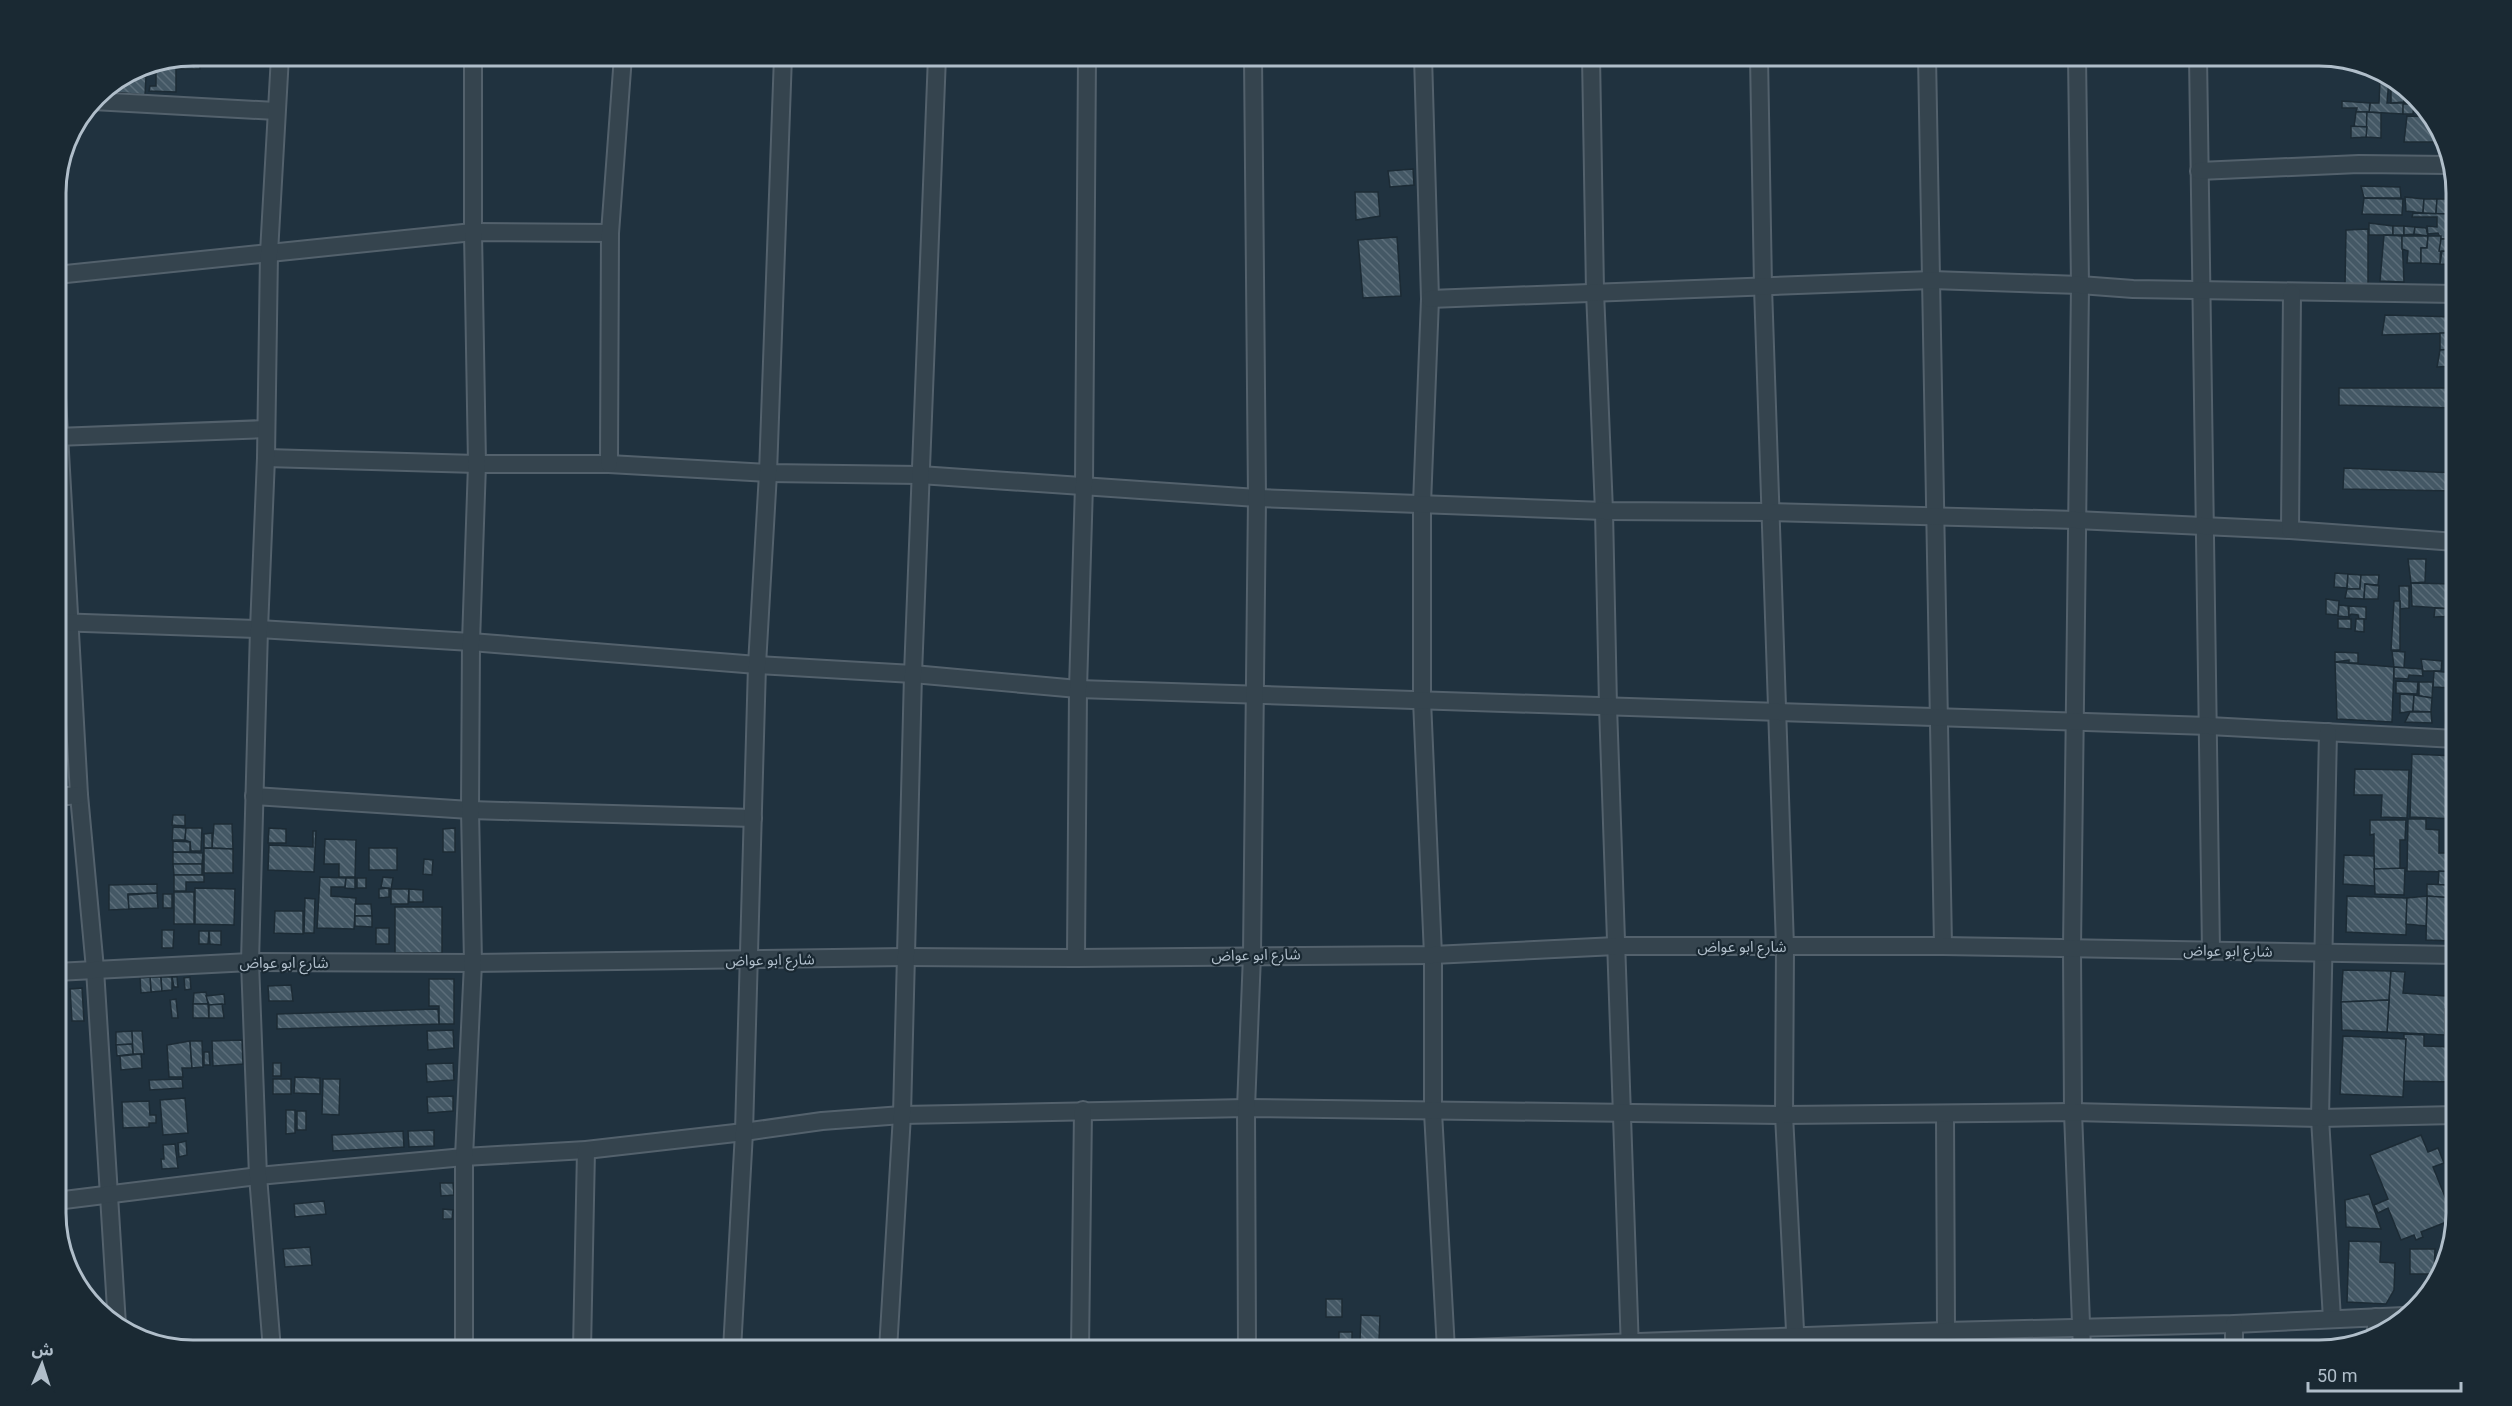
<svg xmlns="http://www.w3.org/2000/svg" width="2512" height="1406" font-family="Roboto,'Noto Sans Arabic',sans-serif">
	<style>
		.building { fill: url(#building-back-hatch); stroke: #1c2b35; stroke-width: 1.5 }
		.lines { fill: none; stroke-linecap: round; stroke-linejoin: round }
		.minor-casing { stroke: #53616c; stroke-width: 20 }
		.minor { stroke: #35444e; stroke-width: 16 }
		.labels { text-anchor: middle; stroke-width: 4.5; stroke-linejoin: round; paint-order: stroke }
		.street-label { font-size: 15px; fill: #b0beca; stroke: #1a2933 }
		.rim { fill: none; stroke: #b0beca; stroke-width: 3 }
	</style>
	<defs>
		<pattern id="building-back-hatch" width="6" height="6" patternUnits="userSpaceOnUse" patternTransform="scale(1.5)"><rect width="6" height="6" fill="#445865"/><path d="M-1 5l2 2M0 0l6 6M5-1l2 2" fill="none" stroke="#5c6e7a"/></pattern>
	</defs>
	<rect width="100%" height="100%" fill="#20323f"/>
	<g class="building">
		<path d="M193,56H200V69H176V92L149,91L150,86H156V73H148V64Z"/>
		<path d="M139,67L135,71L134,76L146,77L145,95L103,91Z"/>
		<path d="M2380,80H2389L2387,103H2404L2403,114L2369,112L2370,103H2379Z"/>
		<path d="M2389,80H2394L2400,86H2388Z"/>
		<path d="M2391,88L2404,90V102L2391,103Z"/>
		<path d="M2404,92L2413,98L2412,102H2404Z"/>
		<path d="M2342,101L2370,103L2369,112H2356L2357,108H2342Z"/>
		<path d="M2403,104H2414L2413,114H2403Z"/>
		<path d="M2356,112H2367V127H2354Z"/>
		<path d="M2367,112L2381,113V138L2366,137Z"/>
		<path d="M2407,116L2434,117L2437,128V142H2404Z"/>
		<path d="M2351,126L2367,127L2366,137L2351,138Z"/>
		<path d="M1413,169L1414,185L1390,187L1388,171Z"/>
		<path d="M2361,186L2400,187L2401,198H2364Z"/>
		<path d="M1355,192H1378L1380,216L1356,220Z"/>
		<path d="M2405,197L2424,199L2423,213L2406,211Z"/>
		<path d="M2364,198L2403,199L2402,215L2362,214Z"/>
		<path d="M2424,199H2437L2436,214L2423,213Z"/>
		<path d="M2437,199H2449L2450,214H2436Z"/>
		<path d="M2449,199H2456V225H2450L2451,227H2456V239H2441L2438,233L2428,234L2427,226L2437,227V217H2412L2413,213L2450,214Z"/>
		<path d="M2369,223L2393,226V235H2369Z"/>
		<rect x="2393" y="226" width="11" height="9"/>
		<path d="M2404,226L2415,227L2414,234L2404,235Z"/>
		<path d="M2415,227L2426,228L2428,236L2414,234Z"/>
		<path d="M2368,229V284L2345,285L2346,230Z"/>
		<path d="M2384,235L2402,236L2404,282L2380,281Z"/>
		<path d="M2402,236H2428L2427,248H2421V263H2407L2408,251L2402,249Z"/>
		<path d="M2428,236H2441L2440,264L2421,263V248H2427Z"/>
		<path d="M1397,237L1401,296L1363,298L1358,240Z"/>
		<path d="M2441,239H2456V253L2439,251Z"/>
		<path d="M2442,251L2455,252L2456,265L2440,264Z"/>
		<path d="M2385,315L2456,317V333L2382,335Z"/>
		<path d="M2440,333H2456V349L2440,350Z"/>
		<path d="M2456,349V366L2437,367L2440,350Z"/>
		<path d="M2339,388H2456V408L2339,405Z"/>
		<path d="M2344,468L2456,473V491L2343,489Z"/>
		<path d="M2408,559H2426L2425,582L2411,583Z"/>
		<path d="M2335,573L2348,574L2347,588L2334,587Z"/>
		<path d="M2348,574L2361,575L2360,589H2347Z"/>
		<path d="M2361,575H2379L2378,585L2365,584L2364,599L2345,598L2347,589H2360Z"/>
		<path d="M2411,583L2453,584L2452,609L2412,606Z"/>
		<path d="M2365,584L2379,586L2378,599H2364Z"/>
		<path d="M2399,586H2409V608L2400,609Z"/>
		<path d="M2326,599L2339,601L2338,615L2326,614Z"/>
		<path d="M2394,601H2400V650H2391Z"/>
		<path d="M2452,604H2456V616L2434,617L2435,608L2452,609Z"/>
		<path d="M2339,605L2348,606L2349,617L2338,616Z"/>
		<path d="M2349,606L2366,607V619H2359L2358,615L2351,614L2349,617Z"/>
		<path d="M2452,616H2456V632H2451Z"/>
		<path d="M2338,619H2351V629L2338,628Z"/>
		<path d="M2356,619H2364V632L2355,631Z"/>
		<rect x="2451" y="632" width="5" height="11"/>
		<path d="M2392,651L2405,652L2404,668L2394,667Z"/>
		<path d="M2335,652L2358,653V663H2349V660L2335,662Z"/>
		<path d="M2421,659L2442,661L2441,671H2423Z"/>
		<path d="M2335,662L2394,667L2392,722L2337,719Z"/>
		<path d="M2394,667L2422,669L2423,676L2409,675L2408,679L2394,678Z"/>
		<path d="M2434,671L2454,673L2453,688L2433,687Z"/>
		<path d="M2396,681L2418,682L2417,694L2396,693Z"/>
		<path d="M2419,682H2433L2432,698L2419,696Z"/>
		<path d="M2400,694L2414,695L2413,711L2400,713Z"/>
		<path d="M2414,695L2432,698L2431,712L2413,711Z"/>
		<path d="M2410,712H2431L2432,723L2405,722Z"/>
		<path d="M2445,713H2456V724L2445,723Z"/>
		<path d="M2412,754L2456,756V819L2410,817Z"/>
		<path d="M2355,769L2409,770L2407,818L2381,817L2382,795H2354Z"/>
		<path d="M173,815H185V826L172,825Z"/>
		<path d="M2408,819H2426V829L2439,830V853H2456V872L2407,871Z"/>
		<path d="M2370,820H2406L2405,840H2400V869H2374V834L2370,835Z"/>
		<path d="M214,824H232L233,849L212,848Z"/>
		<path d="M173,827L186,828L185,840H172Z"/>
		<path d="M186,828H202L201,851H191L190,842L185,840Z"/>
		<path d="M269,828L286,829V843H268Z"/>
		<path d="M455,828V852H443V829Z"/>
		<path d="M313,831H316L314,872L268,870L269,845L313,847Z"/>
		<path d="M212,833V848H204V834Z"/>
		<path d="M325,839L356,840L355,877H339V864H324Z"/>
		<path d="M173,841L190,842V852H173Z"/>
		<path d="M204,848L233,849V873H204Z"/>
		<rect x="369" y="848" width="28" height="22"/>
		<path d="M173,852L203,853L202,864H173Z"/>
		<path d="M2344,855L2374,856L2375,886L2343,884Z"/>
		<path d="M424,859L433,860L432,875L423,874Z"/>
		<path d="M173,864H202V875H174Z"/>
		<path d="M2405,868L2404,895L2375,894L2374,869Z"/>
		<path d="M2439,871L2456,872V898H2446L2447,885H2438Z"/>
		<path d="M174,875H204V882H186V891H174Z"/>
		<path d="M320,877L346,878L345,887H331V896L356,898L354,929L317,928Z"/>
		<path d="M383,877L393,878L391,889L381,887Z"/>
		<path d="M346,878H355V889L345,888Z"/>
		<rect x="357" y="878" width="9" height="10"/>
		<path d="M157,884V893L128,894L129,909L109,910V885Z"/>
		<path d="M2427,884L2447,885L2446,898L2427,896Z"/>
		<path d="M195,888L235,889L234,925L195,924Z"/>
		<path d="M389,888V897L379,898V889Z"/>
		<path d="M391,889H409L408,904H391Z"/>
		<path d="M409,889L423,890V902H409Z"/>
		<rect x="174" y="892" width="20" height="32"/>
		<path d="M157,893L158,908L129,909L128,895Z"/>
		<rect x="163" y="894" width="9" height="14"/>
		<path d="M2347,896L2407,898L2406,935L2346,932Z"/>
		<path d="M2427,896L2456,898V941L2426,940Z"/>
		<path d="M2427,896L2426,926L2406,924L2407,898Z"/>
		<path d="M305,898L315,899L314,933H304Z"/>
		<path d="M355,904H371L372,916H355Z"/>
		<rect x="395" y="907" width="47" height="46"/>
		<path d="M275,911H303V934L274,933Z"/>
		<path d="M355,916H372V927L355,926Z"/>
		<rect x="376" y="928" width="13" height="16"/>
		<path d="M162,930H174L173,948H162Z"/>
		<path d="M199,931H209L208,944H199Z"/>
		<path d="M209,931H221V945L210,944Z"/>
		<path d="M2343,970L2391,971L2389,1000L2341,1002Z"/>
		<path d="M2391,971L2405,972L2403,993L2446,996L2445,1035L2387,1032Z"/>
		<path d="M150,977H161L162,991L151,992Z"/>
		<path d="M150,977L151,992L141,993L140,978Z"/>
		<path d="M161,977H172V990L162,991Z"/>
		<path d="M172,977H177L178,987H174Z"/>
		<path d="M190,977L191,989L185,990L184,978Z"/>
		<path d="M429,979H454V1024H439V1006H429Z"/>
		<path d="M291,985L293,1001H269L268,986Z"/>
		<path d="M82,988L84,1021H72L70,989Z"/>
		<path d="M206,992L208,1004H193L194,993Z"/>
		<path d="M224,994L225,1004L209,1005L206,996Z"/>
		<path d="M176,999L178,1018H172L170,1000Z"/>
		<path d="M2389,1000L2387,1032L2342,1030L2341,1002Z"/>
		<path d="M193,1004H208L209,1018H193Z"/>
		<path d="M222,1004L224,1018H209V1005Z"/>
		<path d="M438,1009L439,1024L277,1029V1014Z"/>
		<path d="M2445,1009L2456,1011V1035H2445Z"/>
		<path d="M453,1030L454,1048L428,1050L427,1031Z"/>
		<path d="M132,1031L133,1044L116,1045V1032Z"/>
		<path d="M132,1031H142L144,1054H133Z"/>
		<path d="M2404,1034L2424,1035V1046L2456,1047V1082L2404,1081Z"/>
		<path d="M2343,1036L2406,1039L2403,1097L2340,1094Z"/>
		<path d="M242,1040L243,1064L213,1066L212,1041Z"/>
		<path d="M190,1041L192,1068H182L183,1077H169L167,1045Z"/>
		<path d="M190,1041H202L203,1067L192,1068Z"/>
		<path d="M132,1044L133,1054L117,1056L116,1045Z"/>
		<path d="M204,1052H209L210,1065H204Z"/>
		<path d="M141,1054L142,1068L121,1070L120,1056Z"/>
		<rect x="273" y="1063" width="8" height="13"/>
		<path d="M453,1063L454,1080L427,1082L426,1064Z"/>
		<path d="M295,1077L320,1078V1094L294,1093Z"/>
		<path d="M182,1079L183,1088L150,1090L149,1080Z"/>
		<rect x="273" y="1079" width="18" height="15"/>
		<path d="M323,1079H340L339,1115L322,1114Z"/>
		<path d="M453,1096V1111L428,1113L427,1097Z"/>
		<path d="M185,1098L188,1133L163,1135L160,1100Z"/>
		<path d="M149,1101L150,1115H156V1123H149V1127L123,1128L122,1102Z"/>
		<path d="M286,1110H295V1133L286,1134Z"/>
		<rect x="297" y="1111" width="9" height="19"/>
		<rect x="2448" y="1129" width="8" height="24"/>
		<path d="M434,1130V1146L409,1147L408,1131Z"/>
		<path d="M403,1131L404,1147L333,1151L332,1135Z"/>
		<path d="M2421,1135L2428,1152L2438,1148L2444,1163L2433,1167L2454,1219L2421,1232L2423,1237L2416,1240L2414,1235L2401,1240L2388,1208L2378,1213L2374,1205L2388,1199L2370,1155Z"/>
		<path d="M186,1141L187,1155L179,1157L178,1143Z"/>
		<path d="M175,1144L178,1168L162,1169L161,1159H164L163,1145Z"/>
		<path d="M440,1183H453L454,1195L441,1196Z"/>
		<path d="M2369,1194L2381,1229L2346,1227L2345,1200Z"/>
		<path d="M324,1201L326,1214L295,1217L294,1204Z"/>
		<path d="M443,1209L453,1210L452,1219H443Z"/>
		<path d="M2349,1241L2381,1242L2380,1262L2395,1263L2394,1290L2386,1304L2347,1302Z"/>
		<path d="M310,1247L312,1265L285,1267L283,1249Z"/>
		<path d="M2410,1249H2435L2434,1274H2410Z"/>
		<rect x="1326" y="1299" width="16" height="18"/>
		<path d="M1361,1315L1380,1316L1379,1340H1360Z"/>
		<path d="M1339,1332H1352V1346L1339,1345Z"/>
	</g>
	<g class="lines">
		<g class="minor-casing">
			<g id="minor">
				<path d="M1423,56L1430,299L1422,504V700L1433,955V1112L1446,1350"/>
				<path d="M1591,56L1595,291L1604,511L1608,706L1630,1350"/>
				<path d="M1759,56L1763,287L1785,947L1784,1115L1796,1350"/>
				<path d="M1927,56C1934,352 1935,649 1943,946"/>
				<path d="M2077,56L2080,285L2072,949L2073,1112L2082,1350"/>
				<path d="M2198,56L2211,951"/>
				<path d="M93,101L276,111"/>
				<path d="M2199,171L2359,164L2450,165"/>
				<path d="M56,275L473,232L610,233"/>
				<path d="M1430,299L1932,280L2080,285L2133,289L2456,294"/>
				<path d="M56,380L79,795L95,969L117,1325"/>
				<path d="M56,437L266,429"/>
				<path d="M266,458L477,464H609L768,473L920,475L1257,498L1604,511L1771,512L2076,520L2290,530L2456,542"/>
				<path d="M609,464L610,233L623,56"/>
				<path d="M2290,530L2292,293"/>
				<path d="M56,622L259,629L471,642L757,665L913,674L1078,689L2209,726L2456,739"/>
				<path d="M2328,732L2320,1118L2332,1319"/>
				<path d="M254,796L470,810L753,818"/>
				<path d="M56,797L79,795"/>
				<path d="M1076,958L1078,689L1084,485L1087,56"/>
				<path d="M56,972L250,962L473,963L905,957L1076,958L1433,955L1616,946H1943L2456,955"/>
				<path d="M1945,1115L1946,1331"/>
				<path d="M56,1201L258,1176L464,1157L586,1150L744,1132L822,1121L902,1115L1246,1108L1784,1115L2073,1112L2320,1118L2456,1115"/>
				<path d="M2376,1317V1335"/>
				<path d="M1930,1332L1932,1350"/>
				<path d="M272,1350L258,1176L250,962L259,629L266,458L269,253L280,56"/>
				<path d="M464,1350V1157L473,963L470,810L471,642L477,464L473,232V56"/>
				<path d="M582,1350L586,1150"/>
				<path d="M732,1350L744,1132L757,665L768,473L783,56"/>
				<path d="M888,1350L902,1115L913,674L937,56"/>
				<path d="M1080,1350L1083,1110"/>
				<path d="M1247,1350L1246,1108L1252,955L1257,498L1253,56"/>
				<path d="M1414,1350L1946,1331L2234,1324L2404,1316"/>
				<path d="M2234,1350V1324"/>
			</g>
		</g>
		<use href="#minor" class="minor"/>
	</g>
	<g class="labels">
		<g class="street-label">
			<text x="1742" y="952">شارع ابو عواض</text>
			<text transform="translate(2228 951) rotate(1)" y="5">شارع ابو عواض</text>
			<text transform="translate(1256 955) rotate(-1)" y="5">شارع ابو عواض</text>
			<text transform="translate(770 960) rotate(-1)" y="5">شارع ابو عواض</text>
			<text x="284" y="968">شارع ابو عواض</text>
		</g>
	</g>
	<path d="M0 0H2512V1406H0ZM193 66H2319A127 127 0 0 1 2446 193V1213A127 127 0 0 1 2319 1340H193A127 127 0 0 1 66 1213V193A127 127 0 0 1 193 66Z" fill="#1a2933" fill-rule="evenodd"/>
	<path class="rim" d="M193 66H2319A127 127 0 0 1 2446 193V1213A127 127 0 0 1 2319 1340H193A127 127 0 0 1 66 1213V193A127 127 0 0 1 193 66Z"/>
	<g transform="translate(42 1364) rotate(3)" stroke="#1a2933" stroke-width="4.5" paint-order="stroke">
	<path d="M0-4.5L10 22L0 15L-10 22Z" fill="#b0beca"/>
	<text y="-9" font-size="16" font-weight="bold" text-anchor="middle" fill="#b0beca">ش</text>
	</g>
	<path d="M2308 1382v9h153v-9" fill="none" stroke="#b0beca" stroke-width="3"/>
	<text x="2317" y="1382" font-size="18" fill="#b0beca" stroke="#1a2933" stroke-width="4.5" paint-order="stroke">50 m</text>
</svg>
